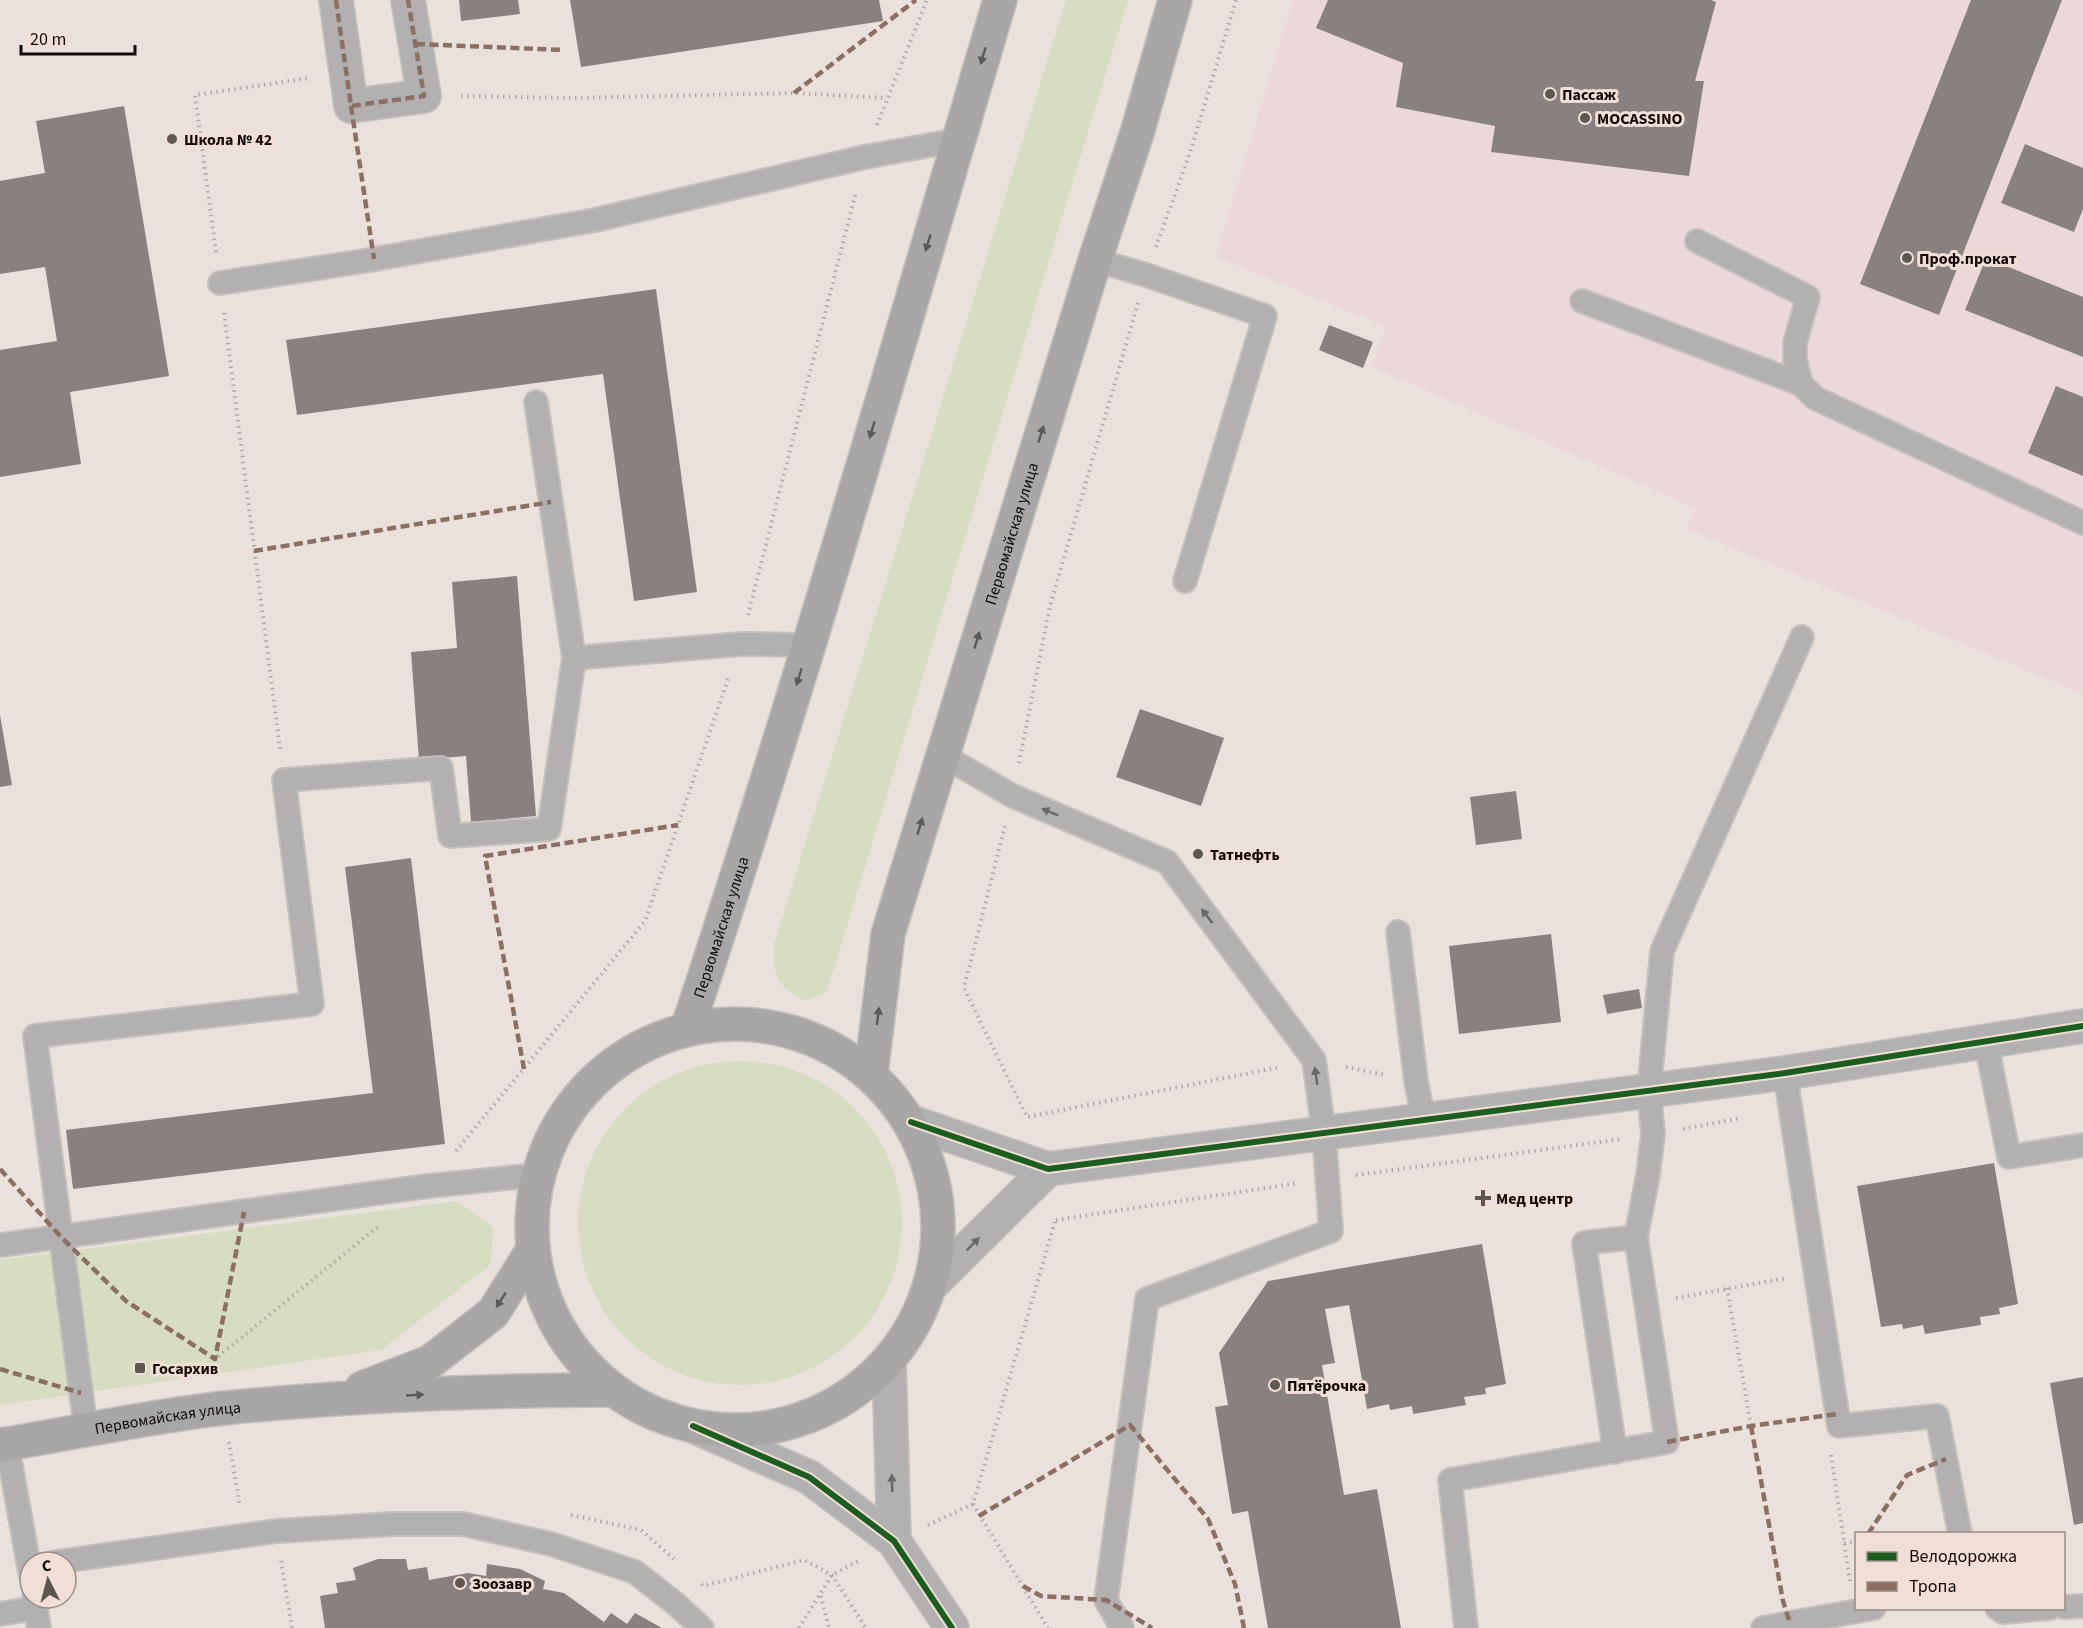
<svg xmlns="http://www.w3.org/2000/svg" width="2083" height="1628" font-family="'Source Sans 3',sans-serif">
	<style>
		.commercial { fill: #ebd8d9 }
		.green { fill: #d6ddc0 }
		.building { fill: #898180 }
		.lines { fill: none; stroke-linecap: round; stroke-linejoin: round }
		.service-casing { stroke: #c6c0bc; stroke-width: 26 }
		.pedestrian-casing { stroke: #c6c0bc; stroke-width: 36 }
		.minor-casing { stroke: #c6c0bc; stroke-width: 36 }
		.secondary-casing { stroke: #c6c0bc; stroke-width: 36 }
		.path { stroke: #aea9a8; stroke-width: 4; stroke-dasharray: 1.5 4.5; stroke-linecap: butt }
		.service { stroke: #b2b0b1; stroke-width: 22 }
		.pedestrian { stroke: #b2b0b1; stroke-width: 33 }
		.minor { stroke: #b2b0b1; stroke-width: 33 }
		.secondary { stroke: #a8a6a7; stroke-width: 33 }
		.quiet { stroke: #8d6e63; stroke-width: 4.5; stroke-dasharray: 9 4.5; stroke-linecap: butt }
		.cycleway-casing { stroke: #f1ded6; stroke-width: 10 }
		.cycleway { stroke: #1b5e20; stroke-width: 6 }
		.oneway { fill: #5c5858 }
		.oneway2 { fill: #6a6665 }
		.poi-dot { fill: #5d5653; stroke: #f1ded6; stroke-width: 2 }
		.labels { text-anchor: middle; stroke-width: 6; stroke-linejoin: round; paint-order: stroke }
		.poi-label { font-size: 16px; font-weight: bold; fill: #110b09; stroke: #f1ded6; text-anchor: start }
		.street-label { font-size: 16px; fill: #110b09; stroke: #f1ded6 }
	</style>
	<rect width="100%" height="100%" fill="#ebe1dc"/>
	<path class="commercial" d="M1293,0H2083V694L1687,529L1696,508L1372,367L1387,327L1216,257Z"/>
	<g class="green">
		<path d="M1066,0H1128L834,969L826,992L805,1001C776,985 773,977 774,944Z"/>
		<circle cx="740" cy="1223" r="162"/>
		<path d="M456,1201L493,1227L491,1264L381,1350L0,1405V1260Z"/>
	</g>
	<g class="building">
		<path d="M459,0H518L520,14L461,21Z"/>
		<path d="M570,0H879L883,21L581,67Z"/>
		<path d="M1328,0H1711L1716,2L1695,81H1704L1689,176L1491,152L1495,126L1396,107L1403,63L1316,28Z"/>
		<path d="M1971,0H2062L1939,315L1860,284Z"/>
		<path d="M124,106L169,376L70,392L81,464L0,477V350L57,341L45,267L0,274V181L45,173L36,121Z"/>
		<path d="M2025,144L2083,168V209L2074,232L2001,203Z"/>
		<path d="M1986,258L2083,297V357L1965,310Z"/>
		<path d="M656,289L697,592L634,601L603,374L297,415L286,340Z"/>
		<path d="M1329,325L1373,342L1363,368L1319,350Z"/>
		<path d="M2056,386L2083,397V476L2028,453Z"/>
		<path d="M517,576L536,816L471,822L466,756L419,760L411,652L457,648L452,582Z"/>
		<path d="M1140,709L1224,738L1201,806L1116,777Z"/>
		<path d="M0,715L12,785L0,787Z"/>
		<path d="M1516,791L1522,839L1476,845L1470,797Z"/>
		<path d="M411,858L445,1144L73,1189L66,1130L373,1093L345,867Z"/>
		<path d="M1551,934L1561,1022L1459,1034L1449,946Z"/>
		<path d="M1639,989L1642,1008L1607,1014L1603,995Z"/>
		<path d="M1994,1163L2018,1304L1999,1308L2000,1314L1980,1317L1981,1325L1925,1334L1923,1325L1903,1329L1902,1324L1881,1327L1857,1186Z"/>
		<path d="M1482,1244L1506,1384L1485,1388L1486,1394L1464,1397L1466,1405L1413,1414L1412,1406L1390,1410L1389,1404L1367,1409L1349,1305L1325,1309L1335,1363L1322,1365L1344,1495L1377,1489L1401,1628H1268L1248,1511L1232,1514L1215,1407L1228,1405L1219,1353L1268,1281Z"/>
		<path d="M2083,1377V1523L2074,1525L2050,1383Z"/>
		<path d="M378,1559H406L408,1570L427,1567L429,1580L468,1573L486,1576L487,1564L520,1569L545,1581L543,1589L564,1593L604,1622L611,1613L627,1624L635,1613L662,1628H325L320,1596L338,1593L336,1583L356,1580L353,1568Z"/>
	</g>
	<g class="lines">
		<g class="service-casing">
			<g id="service">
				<path d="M1697,241L1808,297L1795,343V360L1801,384L1815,398L2083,523"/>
				<path d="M1095,260L1146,275L1265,316L1185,581"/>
				<path d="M220,283L364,261L595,220L865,157L958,140"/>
				<path d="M1582,301L1801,384"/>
				<path d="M536,402L574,658L741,644L809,645"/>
				<path d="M942,755L1013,796L1167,862L1314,1060L1324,1134L1331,1231L1147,1299L1106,1600L1122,1628"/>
				<path d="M1398,932L1416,1081L1424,1121"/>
				<path d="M1986,1042L2009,1157L2083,1145"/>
				<path d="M1785,1073L1839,1426L1937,1416L1960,1534"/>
				<path d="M0,1245L428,1186L537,1175"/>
				<path d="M86,1431L35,1036L312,1004L284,780L441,768L450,836L549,829L574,658"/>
				<path d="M7,1444L30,1572"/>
				<path d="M1615,1452L1584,1243L1636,1237"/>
				<path d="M56,1562L277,1531L393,1524H463L551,1544L635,1572L677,1605L702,1628"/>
				<path d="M34,1598L39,1628"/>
				<path d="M2064,1607L2083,1606"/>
				<path d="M1997,1608L2003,1612L2050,1608"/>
				<path d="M0,1614L36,1608"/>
				<path d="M1466,1628L1450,1480L1667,1442L1636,1237L1648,1175L1653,1134L1649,1091L1662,951L1802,637"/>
				<path d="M1763,1628L1874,1608"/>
			</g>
		</g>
		<g class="pedestrian-casing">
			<path id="pedestrian" d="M336,0L351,106L424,96L408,0"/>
		</g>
		<g class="minor-casing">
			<g id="minor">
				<path d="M911,1122L1048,1169L1785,1073L2083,1026"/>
				<path d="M931,1285L1048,1169"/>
				<path d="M889,1361L894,1541"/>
				<path d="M693,1426L809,1477L894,1541L952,1628"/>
			</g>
		</g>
		<g class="secondary-casing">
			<g id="secondary">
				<circle cx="735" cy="1227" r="203"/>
				<path id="s1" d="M688,1027C800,688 899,343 1000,0"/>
				<path id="s2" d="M871,1074L888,934L1095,260L1137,133L1175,0"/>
				<path d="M362,1388L430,1362L493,1313L532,1251"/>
				<path id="s3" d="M0,1445C75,1433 150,1416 225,1408C354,1395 484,1390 613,1390"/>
			</g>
		</g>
		<g class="path">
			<path d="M461,96L572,98L794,93L887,98"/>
			<path d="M877,125L927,0"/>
			<path d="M1156,247L1190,153L1236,0"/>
			<path d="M216,252L195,95L310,78"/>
			<path d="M224,313L280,749"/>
			<path d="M748,615L856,192"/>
			<path d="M1019,763L1050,606L1138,303"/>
			<path d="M1005,826L964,988L1027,1117L1280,1067"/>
			<path d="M1346,1067L1386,1075"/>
			<path d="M1683,1129L1741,1118"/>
			<path d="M456,1151L645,921L729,676"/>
			<path d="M1356,1175L1622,1139"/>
			<path d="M1056,1220L1298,1183"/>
			<path d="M1727,1288L1751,1426"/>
			<path d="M1676,1298L1787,1278"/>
			<path d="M217,1373L215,1359L380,1225"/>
			<path d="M229,1442L240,1506"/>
			<path d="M1831,1455L1850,1581"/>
			<path d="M973,1504L1048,1628"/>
			<path d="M571,1515L641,1530L674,1559"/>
			<path d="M928,1525L973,1504L1056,1218"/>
			<path d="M1844,1543L1856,1542"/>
			<path d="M281,1561L292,1628"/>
			<path d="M702,1584L703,1586L804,1560L832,1575L866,1628"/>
			<path d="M821,1596L829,1628"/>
			<path d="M799,1628L832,1575L860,1560"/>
		</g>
		<use href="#service" class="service"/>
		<use href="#pedestrian" class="pedestrian"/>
		<use href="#minor" class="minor"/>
		<use href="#secondary" class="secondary"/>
		<g class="quiet">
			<path d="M336,0L351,106L424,96L408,0"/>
			<path d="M416,44L564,50"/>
			<path d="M794,93L916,0"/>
			<path d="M351,106L374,259"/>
			<path d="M254,551L551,502"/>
			<path d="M524,1069L485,856L678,825"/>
			<path d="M0,1169L62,1238L126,1301L215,1359L244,1212"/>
			<path d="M0,1369L81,1393"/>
			<path d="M1751,1426L1783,1601L1790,1623"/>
			<path d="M1667,1442L1751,1426L1837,1414"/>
			<path d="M979,1516L1130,1425L1208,1519L1235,1584L1244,1628"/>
			<path d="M1868,1534L1907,1475L1946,1459"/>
			<path d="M1023,1586L1041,1596L1106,1600L1152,1628"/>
		</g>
		<g class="cycleway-casing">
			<g id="cycleway">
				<path d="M911,1122L1048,1169L1785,1073L2083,1026"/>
				<path d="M693,1426L809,1477L894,1541L952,1628"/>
			</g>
		</g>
		<use href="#cycleway" class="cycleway"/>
	</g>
	<defs><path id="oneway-solid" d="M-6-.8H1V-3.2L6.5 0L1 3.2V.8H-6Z" transform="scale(1.5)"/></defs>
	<g class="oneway">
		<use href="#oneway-solid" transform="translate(983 56) rotate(106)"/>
		<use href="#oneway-solid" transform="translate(928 243) rotate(107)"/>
		<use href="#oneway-solid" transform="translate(872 430) rotate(107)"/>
		<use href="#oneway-solid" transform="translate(1041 434) rotate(-73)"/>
		<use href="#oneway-solid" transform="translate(977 640) rotate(-73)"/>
		<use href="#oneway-solid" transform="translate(799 677) rotate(107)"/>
		<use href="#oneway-solid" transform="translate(920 826) rotate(-73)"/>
		<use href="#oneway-solid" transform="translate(878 1016) rotate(-83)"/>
		<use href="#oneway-solid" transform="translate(501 1300) rotate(123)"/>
		<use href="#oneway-solid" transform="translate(415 1395) rotate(-3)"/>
	</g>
	<g class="oneway2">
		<use href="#oneway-solid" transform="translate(1050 812) rotate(-157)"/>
		<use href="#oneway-solid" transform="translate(1207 916) rotate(-127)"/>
		<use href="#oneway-solid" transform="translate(1316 1076) rotate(-98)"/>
		<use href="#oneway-solid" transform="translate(973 1244) rotate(-45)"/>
		<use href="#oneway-solid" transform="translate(892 1483) rotate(-92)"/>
	</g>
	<g class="poi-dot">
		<circle cx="1550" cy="94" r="6"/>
		<circle cx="1585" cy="118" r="6"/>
		<circle cx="172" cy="139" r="6"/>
		<circle cx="1907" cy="258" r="6"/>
		<circle cx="1198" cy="854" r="6"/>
		<path d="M1480 1189h6v6h6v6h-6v6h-6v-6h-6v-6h6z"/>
		<rect x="134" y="1362" width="12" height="12" rx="3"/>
		<circle cx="1275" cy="1385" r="6"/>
		<circle cx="460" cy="1583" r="6"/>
	</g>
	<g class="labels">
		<g class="poi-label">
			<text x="1562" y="100">Пассаж</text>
			<text x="1597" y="124">MOCASSINO</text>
			<text x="184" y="145">Школа № 42</text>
			<text x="1919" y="264">Проф.прокат</text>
			<text x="1210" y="860">Татнефть</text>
			<text x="1496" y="1204">Мед центр</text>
			<text x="152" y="1374">Госархив</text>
			<text x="1287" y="1391">Пятёрочка</text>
			<text x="472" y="1589">Зоозавр</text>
		</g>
		<g class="street-label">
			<text dy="6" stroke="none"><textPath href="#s2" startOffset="560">Первомайская улица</textPath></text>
			<text dy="6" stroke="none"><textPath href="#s1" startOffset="105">Первомайская улица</textPath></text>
			<text dy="6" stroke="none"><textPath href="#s3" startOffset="170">Первомайская улица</textPath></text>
		</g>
	</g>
	<rect x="1855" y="1532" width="210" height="78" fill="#f1ded6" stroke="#978a84" stroke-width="1.5"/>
	<rect x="1867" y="1552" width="30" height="9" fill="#1b5e20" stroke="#978a84" stroke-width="1.5"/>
	<text x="1909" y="1562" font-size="18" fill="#110b09">Велодорожка</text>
	<rect x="1867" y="1582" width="30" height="9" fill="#8d6e63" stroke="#978a84" stroke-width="1.5"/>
	<text x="1909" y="1592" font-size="18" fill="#110b09">Тропа</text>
	<g transform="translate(48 1580) rotate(354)"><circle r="28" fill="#f1ded6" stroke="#978a84" stroke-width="1.5"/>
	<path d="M0-4.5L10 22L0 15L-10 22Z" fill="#5d5653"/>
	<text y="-9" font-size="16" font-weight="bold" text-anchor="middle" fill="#110b09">С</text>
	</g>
	<path d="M21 45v9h114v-9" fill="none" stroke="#110b09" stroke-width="3"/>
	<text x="30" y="45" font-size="18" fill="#110b09" stroke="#f1ded6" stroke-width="4.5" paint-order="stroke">20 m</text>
</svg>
